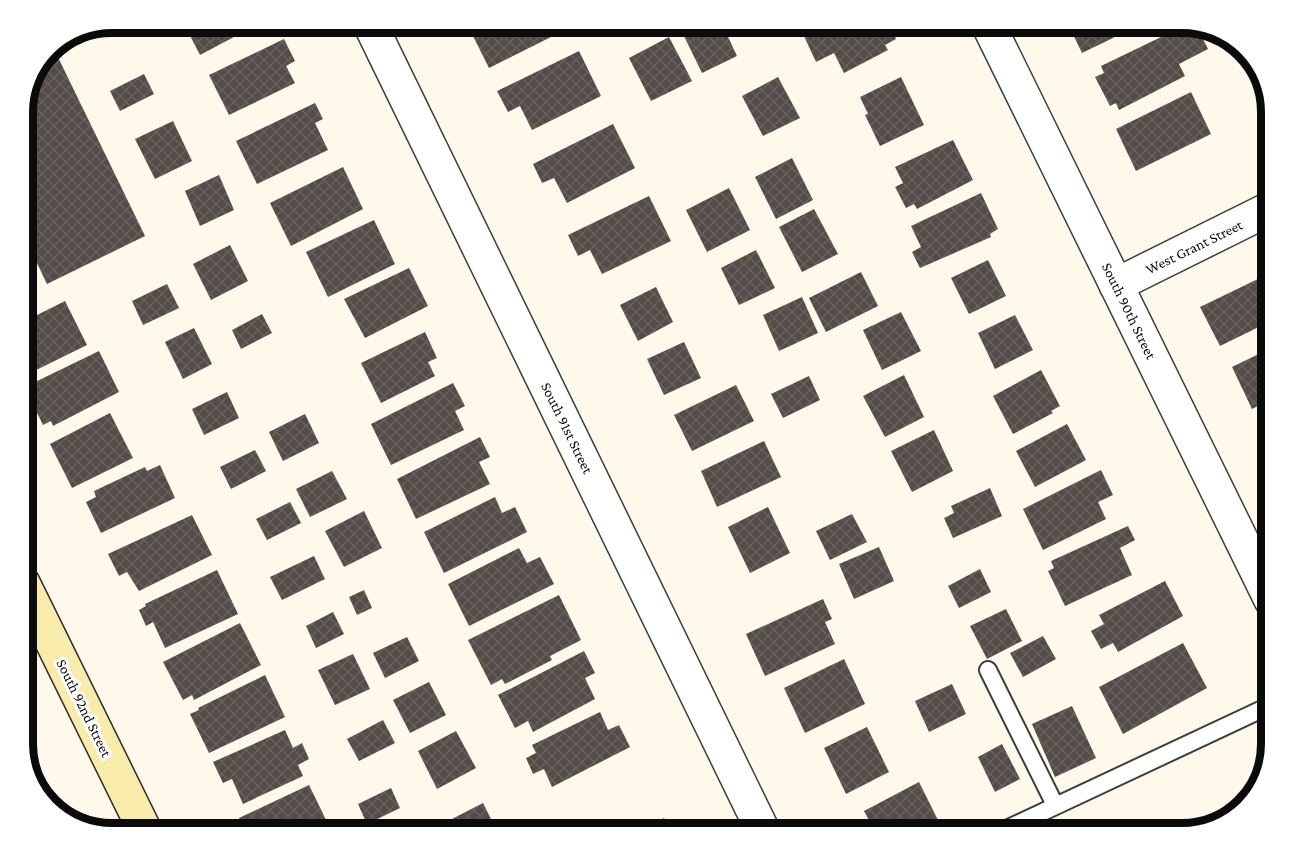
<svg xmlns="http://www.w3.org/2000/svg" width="1294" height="856" font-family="'Crimson Pro',serif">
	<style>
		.building { fill: url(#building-cross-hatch) }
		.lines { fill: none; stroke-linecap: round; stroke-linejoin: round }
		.lane-casing { stroke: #3e3e3e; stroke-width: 20 }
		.street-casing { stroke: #3e3e3e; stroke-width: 36 }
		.secondary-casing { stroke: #2d2d2d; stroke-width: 36 }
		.lane { stroke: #fff; stroke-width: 16 }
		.street { stroke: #fff; stroke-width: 33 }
		.secondary { stroke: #f9ecaa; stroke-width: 33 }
		.labels { text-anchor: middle; stroke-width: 6; stroke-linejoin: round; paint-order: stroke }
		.street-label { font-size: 15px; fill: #0b0b0b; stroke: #fff }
		.rim { fill: none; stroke: #0b0b0b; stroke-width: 8 }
	</style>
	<defs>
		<pattern id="building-cross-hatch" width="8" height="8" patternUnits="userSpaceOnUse" patternTransform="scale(1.5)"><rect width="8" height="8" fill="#534c48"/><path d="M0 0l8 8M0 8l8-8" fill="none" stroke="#67615e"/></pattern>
	</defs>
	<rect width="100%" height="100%" fill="#fef9ea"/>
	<g class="building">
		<path d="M183,22H262L200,55Z"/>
		<path d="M466,22H571L573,26L489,68Z"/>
		<path d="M705,22H721L737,56L702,73L683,34Z"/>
		<path d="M824,22H888L896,39L885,45L888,50L844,73L834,53L816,62L804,36L826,25Z"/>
		<path d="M1067,22H1146L1082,53Z"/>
		<path d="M1188,24L1197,27L1208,49L1179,64L1185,76L1119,110L1116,103L1110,106L1095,77L1104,73L1101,66Z"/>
		<path d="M669,37L692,81L651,101L629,58Z"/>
		<path d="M284,39L295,61L286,66L295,83L229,115L209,75Z"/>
		<path d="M53,47L145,236L47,284L23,234V106L49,48Z"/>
		<path d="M579,51L601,96L532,130L520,106L508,112L497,91Z"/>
		<path d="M144,74L154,94L120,111L110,91Z"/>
		<path d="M778,77L800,118L763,136L742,96Z"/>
		<path d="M901,77L924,125L880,146L865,115L868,114L860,97Z"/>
		<path d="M1191,92L1211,134L1136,171L1116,129Z"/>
		<path d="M315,103L323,119L315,123L328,150L257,184L236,141Z"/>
		<path d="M173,121L192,161L155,179L135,139Z"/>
		<path d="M613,124L635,168L567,203L554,178L542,183L533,164Z"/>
		<path d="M953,140L973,180L917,209L914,204L906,208L895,187L903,183L895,167Z"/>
		<path d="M792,158L813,200L776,219L755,177Z"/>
		<path d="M343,167L363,209L291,246L270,203Z"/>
		<path d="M219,175L234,210L200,226L185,191Z"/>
		<path d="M729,188L750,230L707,252L686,210Z"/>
		<path d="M981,193L998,229L990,234L991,237L920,268L912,252L921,247L911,226Z"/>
		<path d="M649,196L671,241L602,274L590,250L578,256L568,235Z"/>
		<path d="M814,209L838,254L802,272L779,227Z"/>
		<path d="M374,220L395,264L328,297L306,252Z"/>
		<path d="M230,245L248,281L211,300L193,264Z"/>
		<path d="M756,250L775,288L739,305L721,268Z"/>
		<path d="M988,260L1006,296L969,314L951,278Z"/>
		<path d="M409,268L428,306L365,338L344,299Z"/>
		<path d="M861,272L878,306L826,332L809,298Z"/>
		<path d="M1262,277L1267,287L1271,285V321L1220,346L1200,307Z"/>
		<path d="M167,284L179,308L143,325L132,301Z"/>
		<path d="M656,287L673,322L638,341L620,305Z"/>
		<path d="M802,297L818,333L779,351L763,315Z"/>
		<path d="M65,301L87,345L24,376L23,322Z"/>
		<path d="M901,312L921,351L882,370L863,330Z"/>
		<path d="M262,314L272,333L241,349L232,330Z"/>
		<path d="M1015,315L1033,350L995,369L978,333Z"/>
		<path d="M194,328L212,364L183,379L165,342Z"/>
		<path d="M425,332L437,358L428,362L435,376L381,403L361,363Z"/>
		<path d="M684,342L701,378L664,395L647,359Z"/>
		<path d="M1271,348V399L1252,409L1232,367Z"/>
		<path d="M99,351L119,392L53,426L51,421L43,425L27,392L36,388L33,383Z"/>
		<path d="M1041,370L1060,406L1051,411L1053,413L1013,434L993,396Z"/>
		<path d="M904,375L924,417L885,437L863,396Z"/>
		<path d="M809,376L820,400L783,418L771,394Z"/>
		<path d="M453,383L465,406L455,411L464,430L391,465L371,424Z"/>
		<path d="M736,385L754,421L692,451L674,415Z"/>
		<path d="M227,392L239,418L204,435L192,409Z"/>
		<path d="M110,413L133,458L72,488L50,444Z"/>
		<path d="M305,414L319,443L283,461L269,432Z"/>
		<path d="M1067,424L1086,460L1035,487L1016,451Z"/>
		<path d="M934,430L953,471L912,492L891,451Z"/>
		<path d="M480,437L490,457L479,462L490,484L416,519L397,479Z"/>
		<path d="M764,441L781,477L717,507L701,471Z"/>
		<path d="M255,450L266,471L231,489L220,467Z"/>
		<path d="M160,465L175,498L101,533L86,502L96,497L94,491L145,467L147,471Z"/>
		<path d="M1101,470L1113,495L1098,502L1106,519L1043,550L1023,509Z"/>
		<path d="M332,471L347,499L310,517L296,489Z"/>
		<path d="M990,488L1002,516L953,538L944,518L954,513L951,506Z"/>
		<path d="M495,497L502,513L515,507L527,532L444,573L424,532Z"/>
		<path d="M290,502L301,523L267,540L256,519Z"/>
		<path d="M768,507L790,553L750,573L728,527Z"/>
		<path d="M364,511L382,548L344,567L325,531Z"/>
		<path d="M852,514L867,542L830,560L816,531Z"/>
		<path d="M192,515L212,555L139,591L127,572L119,576L108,554Z"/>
		<path d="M1128,526L1135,540L1120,548L1132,575L1065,606L1048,571L1054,568L1051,561Z"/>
		<path d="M879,547L894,581L854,599L839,564Z"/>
		<path d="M519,548L527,563L540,557L554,584L469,626L448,584Z"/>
		<path d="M314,556L325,579L282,600L270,577Z"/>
		<path d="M980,569L991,592L959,608L948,586Z"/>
		<path d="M217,570L238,614L165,648L153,622L146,626L139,610L146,606L145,604Z"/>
		<path d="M1165,581L1183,616L1118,652L1113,643L1101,649L1091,631L1104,624L1099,615Z"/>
		<path d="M364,590L372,608L357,615L349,597Z"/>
		<path d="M559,595L581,640L550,656L552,660L505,684L502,679L491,685L468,640Z"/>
		<path d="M823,599L832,619L825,622L835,644L765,676L746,634Z"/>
		<path d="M1006,609L1022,641L987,659L970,626Z"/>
		<path d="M333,612L344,634L316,648L306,626Z"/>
		<path d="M240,623L261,665L194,700L192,695L183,700L163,662Z"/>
		<path d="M1043,636L1056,659L1023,677L1010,653Z"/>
		<path d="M407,637L419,661L385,678L373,653Z"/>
		<path d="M1183,643L1207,688L1123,734L1099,687Z"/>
		<path d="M584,651L595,673L585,678L595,699L533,732L528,721L515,728L498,695Z"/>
		<path d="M353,654L370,689L335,705L318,670Z"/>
		<path d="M844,659L865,704L805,733L784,688Z"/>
		<path d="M265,675L285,717L209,753L190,714L199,710L198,708Z"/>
		<path d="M429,682L446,715L410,733L393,700Z"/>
		<path d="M952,684L966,714L929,732L915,701Z"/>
		<path d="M1072,706L1096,758L1055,777L1032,724Z"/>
		<path d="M600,712L608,730L619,725L630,747L552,787L544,769L533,774L526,758L536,753L532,745Z"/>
		<path d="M383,720L395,743L359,761L347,739Z"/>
		<path d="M867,727L889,772L846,794L824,748Z"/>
		<path d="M285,730L293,748L302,743L309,759L298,765L303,776L243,804L232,779L223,783L213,762Z"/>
		<path d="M456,731L476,768L437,789L418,751Z"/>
		<path d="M1002,744L1020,779L995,792L978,757Z"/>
		<path d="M919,782L941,826L927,833H876L864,811Z"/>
		<path d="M309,785L330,828L319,833H246L239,818Z"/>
		<path d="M391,788L400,808L367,824L358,804Z"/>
		<path d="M1250,800L1226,822L1192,831L1191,828Z"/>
		<path d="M483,803L496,829L487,833H456L450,820Z"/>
		<path d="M664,818L672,833H633Z"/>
	</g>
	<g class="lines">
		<g class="lane-casing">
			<g id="lane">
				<path d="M988,670L1055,805"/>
				<path d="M998,833L1271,705"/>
			</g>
		</g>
		<g class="street-casing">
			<g id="street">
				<path d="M369,22L764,833"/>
				<path d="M987,22L1271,600"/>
				<path d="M1116,285L1271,208"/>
			</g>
		</g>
		<g class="secondary-casing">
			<path id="secondary" d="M23,583L146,833"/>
		</g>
		<use href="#lane" class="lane"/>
		<use href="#street" class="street"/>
		<use href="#secondary" class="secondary"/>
	</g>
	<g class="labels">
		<g class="street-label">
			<text transform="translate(1194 247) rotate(-26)" y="5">West Grant Street</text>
			<text transform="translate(1129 311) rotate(64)" y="5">South 90th Street</text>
			<text transform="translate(567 428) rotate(64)" y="5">South 91st Street</text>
			<text transform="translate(84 708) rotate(64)" y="5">South 92nd Street</text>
		</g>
	</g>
	<path d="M0 0H1294V856H0ZM112 33H1182A79 79 0 0 1 1261 112V744A79 79 0 0 1 1182 823H112A79 79 0 0 1 33 744V112A79 79 0 0 1 112 33Z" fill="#fff" fill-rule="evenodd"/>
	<path class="rim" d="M112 33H1182A79 79 0 0 1 1261 112V744A79 79 0 0 1 1182 823H112A79 79 0 0 1 33 744V112A79 79 0 0 1 112 33Z"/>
</svg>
